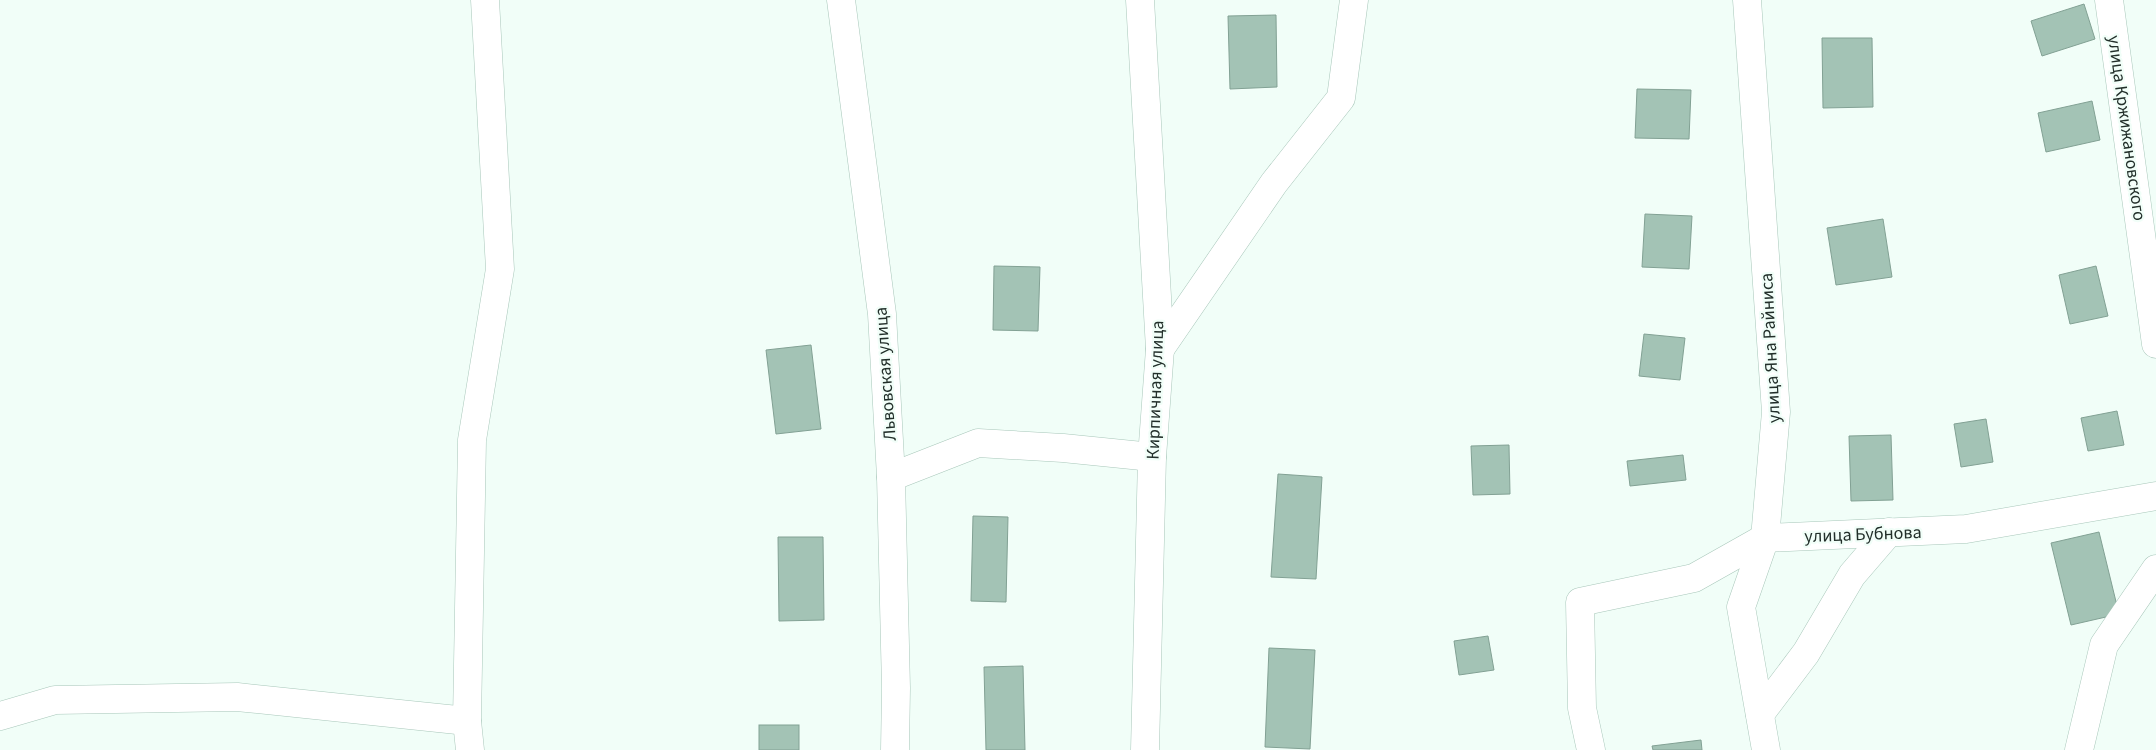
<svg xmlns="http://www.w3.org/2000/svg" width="2156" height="750" font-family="'Source Sans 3',sans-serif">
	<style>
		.building { fill: #a3c3b5; stroke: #82a194 }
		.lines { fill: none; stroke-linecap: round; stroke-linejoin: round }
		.minor-casing { stroke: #a8c7ba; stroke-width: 29 }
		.minor { stroke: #fff; stroke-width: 28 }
		.labels { text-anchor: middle; stroke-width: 4.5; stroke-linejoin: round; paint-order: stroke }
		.street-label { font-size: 18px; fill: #222f2a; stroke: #f1fef8 }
	</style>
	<rect width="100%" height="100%" fill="#f1fef8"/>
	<g class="building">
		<path d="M2084,4L2095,39L2042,56L2031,21Z"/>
		<path d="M1276,15L1277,87L1230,89L1228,16Z"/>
		<path d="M1822,38H1872L1873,107L1823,108Z"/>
		<path d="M1637,89L1691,90L1689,139L1635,138Z"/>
		<path d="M2092,101L2100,140L2046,152L2038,113Z"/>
		<path d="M1645,214L1692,216L1689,269L1642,267Z"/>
		<path d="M1883,219L1892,277L1836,285L1827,228Z"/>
		<path d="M994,266L1040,267L1038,331L993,330Z"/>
		<path d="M2096,266L2108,316L2070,324L2059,275Z"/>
		<path d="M1644,334L1685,338L1680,380L1639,376Z"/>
		<path d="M811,345L821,429L776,434L766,350Z"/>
		<path d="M2117,411L2124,445L2088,451L2081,418Z"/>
		<path d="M1986,419L1993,462L1961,467L1954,424Z"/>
		<path d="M1891,435L1893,500L1851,501L1849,436Z"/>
		<path d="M1509,445L1510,494L1473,495L1471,446Z"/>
		<path d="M1683,455L1686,480L1630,486L1627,461Z"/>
		<path d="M1278,474L1322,477L1316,579L1271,577Z"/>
		<path d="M973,516L1008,517L1006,602L971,601Z"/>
		<path d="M2099,532L2119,614L2071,625L2051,543Z"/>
		<path d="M778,537H823L824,620L779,621Z"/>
		<path d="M1488,636L1494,670L1459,675L1454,641Z"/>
		<path d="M1269,648L1315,650L1310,749L1265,747Z"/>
		<path d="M1023,666L1025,750H986L984,667Z"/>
		<rect x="759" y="725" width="40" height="25"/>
		<path d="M1701,740L1702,750H1653L1652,746Z"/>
	</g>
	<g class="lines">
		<g class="minor-casing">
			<g id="minor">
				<path d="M841,0L882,314L891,477L896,688L895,750"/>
				<path d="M1140,0L1160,349L1152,457L1145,750"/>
				<path d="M1747,0L1776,412L1765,538L1741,607L1766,750"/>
				<path d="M2109,0L2156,344"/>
				<path d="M1160,349L1274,183L1341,98L1354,0"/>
				<path d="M891,477L978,443L1063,448L1152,457"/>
				<path d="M1760,714L1806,653L1852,575L1889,532"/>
				<path d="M0,716L55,700L237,697L467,721"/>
				<path d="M470,750L467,721L472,440L500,269L485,0"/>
				<path d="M1591,750L1582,708L1580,602L1694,578L1765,538L1966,529L2156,496"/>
				<path d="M2079,750L2104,645L2156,569"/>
			</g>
		</g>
		<use href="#minor" class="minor"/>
	</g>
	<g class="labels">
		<g class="street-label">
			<text transform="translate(2127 128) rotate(82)" y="6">улица Кржижановского</text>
			<text transform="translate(1770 348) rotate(-93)" y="6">улица Яна Райниса</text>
			<text transform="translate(885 374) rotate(-94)" y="6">Львовская улица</text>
			<text transform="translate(1155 390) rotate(-88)" y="6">Кирпичная улица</text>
			<text transform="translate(1863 534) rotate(-2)" y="6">улица Бубнова</text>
		</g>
	</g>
</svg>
